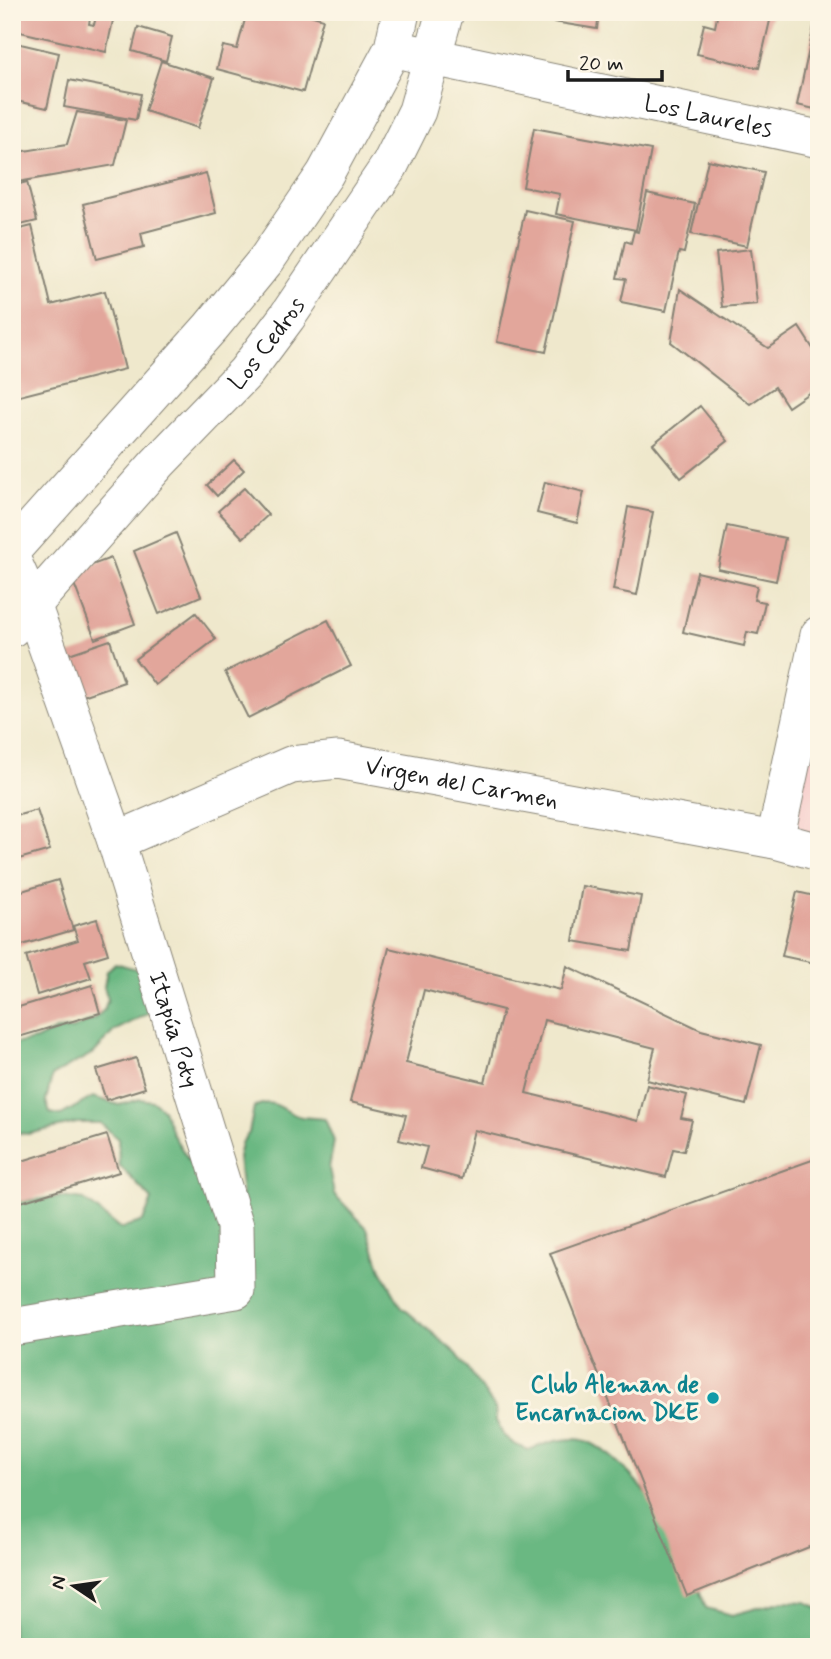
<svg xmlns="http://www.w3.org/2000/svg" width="831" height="1659" font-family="Mynerve,sans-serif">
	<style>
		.built { fill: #f7d0ce }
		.forest { fill: #6ab882; stroke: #436a4f; stroke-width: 2 }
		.building { fill: #e2a69b; fill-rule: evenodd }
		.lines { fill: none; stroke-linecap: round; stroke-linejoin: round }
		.minor-casing { stroke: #868274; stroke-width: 39 }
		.minor { stroke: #fff; stroke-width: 37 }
		.culture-dot { fill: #0f9aa8; stroke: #fcf5e5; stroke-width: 2.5 }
		.labels { text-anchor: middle; stroke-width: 6; stroke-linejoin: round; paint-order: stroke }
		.street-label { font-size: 24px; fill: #1c1c1c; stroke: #fcf5e5 }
		.culture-label { font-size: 24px; font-weight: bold; fill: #0d838f; stroke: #fcf5e5; text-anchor: end }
	</style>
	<rect width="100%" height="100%" fill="#fcf5e5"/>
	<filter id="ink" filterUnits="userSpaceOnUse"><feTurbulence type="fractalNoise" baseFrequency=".0143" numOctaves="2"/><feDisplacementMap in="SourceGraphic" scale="14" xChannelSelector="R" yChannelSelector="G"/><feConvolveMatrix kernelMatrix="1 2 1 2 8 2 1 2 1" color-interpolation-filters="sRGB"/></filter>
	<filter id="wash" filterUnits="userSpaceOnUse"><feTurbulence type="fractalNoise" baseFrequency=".00686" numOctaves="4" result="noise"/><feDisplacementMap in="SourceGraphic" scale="28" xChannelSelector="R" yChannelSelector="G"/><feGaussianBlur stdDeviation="1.57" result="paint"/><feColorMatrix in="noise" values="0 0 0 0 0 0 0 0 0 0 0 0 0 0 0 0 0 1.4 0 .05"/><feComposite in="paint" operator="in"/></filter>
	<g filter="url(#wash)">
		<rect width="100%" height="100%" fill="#efe8cc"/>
		<path class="built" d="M800,744L819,748V852L780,843Z"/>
		<path class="forest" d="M115,963L140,970L154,1003L147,1014L114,1031L95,1052L52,1076L46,1101L50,1113L61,1115L93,1097L119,1105L140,1099L153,1101L163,1109L173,1135L193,1167L213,1187L242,1197L238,1157L241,1143L249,1133L254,1107C278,1096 282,1113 302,1117C310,1118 318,1118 325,1119L334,1141L329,1168L334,1194L367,1228L381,1270L402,1307L457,1354L495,1408L496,1420L503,1435L514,1444L528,1450C545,1444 568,1435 586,1441C615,1451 664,1510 677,1538C689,1560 697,1585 706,1608L732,1615L783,1601L806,1602L819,1608V1647H12V1202L61,1197L84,1200L121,1229L143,1221L152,1200L119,1165L118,1139L100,1123H77L28,1134L12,1132V1044L36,1040L56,1030L73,1029L94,1019L104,1010L108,999L104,987L107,971Z"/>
		<g id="blocks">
			<g class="building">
				<path d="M13,12H91L89,24L94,25L97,12L114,16L106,52L12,30Z"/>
				<path d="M247,12H300L323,19L303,92L217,69L223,46L237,49Z"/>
				<path d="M540,12H599L597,29L548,21Z"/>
				<path d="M718,12H772L759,68L697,54L704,24L715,27Z"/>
				<path d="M817,12H819V110L797,105Z"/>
				<path d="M138,27L172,37L166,61L132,51Z"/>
				<path d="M12,42L59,53L47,108L12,100Z"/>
				<path d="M161,61L214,78L198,128L145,111Z"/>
				<path d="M69,80L141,94L136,120L64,107Z"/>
				<path d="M77,112L126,120L115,165L12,183V153L67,144Z"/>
				<path d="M534,128L651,150L636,230L556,214L560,194L523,187Z"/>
				<path d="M708,160L764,172L747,246L691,234Z"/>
				<path d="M206,173L216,213L141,233L144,247L97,259L83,204Z"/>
				<path d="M27,182L37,221L12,227V186Z"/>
				<path d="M647,193L695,204L684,253L679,252L666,311L621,302L626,279L617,278L625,241L631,243L634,231L638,232Z"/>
				<path d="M525,210L575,221L546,352L497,342Z"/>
				<path d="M32,226L51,305L105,291L125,369L12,398V231Z"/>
				<path d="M751,249L757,304L722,307L716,253Z"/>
				<path d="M680,289L768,348L799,327L819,358V386L788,407L775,387L750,404L671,342Z"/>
				<path d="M700,406L728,441L681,478L653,444Z"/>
				<path d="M234,460L244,470L217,496L207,485Z"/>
				<path d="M545,482L584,492L577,523L537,513Z"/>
				<path d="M244,488L268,515L243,538L218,511Z"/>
				<path d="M628,507L653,512L637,595L613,590Z"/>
				<path d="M727,526L785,538L776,581L718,569Z"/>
				<path d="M176,533L201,596L159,614L134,551Z"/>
				<path d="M111,558L135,624L95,639L70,573Z"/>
				<path d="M697,572L757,586L754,600L765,602L758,634L747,632L744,646L683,632Z"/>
				<path d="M196,613L216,639L155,685L135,659Z"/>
				<path d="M328,620L351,666L248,718L225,672Z"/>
				<path d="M110,640L124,682L83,696L69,654Z"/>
				<path d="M37,810L50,850L12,861V817Z"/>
				<path d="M58,880L73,930L12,948V894Z"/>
				<path d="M582,886L641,896L631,951L573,941Z"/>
				<path d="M797,892L819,897V964L782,956Z"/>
				<path d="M97,919L108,954L85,961L91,978L37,995L26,956L78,940L73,926Z"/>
				<path d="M389,948L561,990L567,966L701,1030L761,1045L746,1105L647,1080L655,1048L544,1020L526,1093L638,1121L647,1085L687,1095L681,1118L692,1120L684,1151L673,1149L666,1177L474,1130L462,1179L421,1168L427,1147L399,1140L406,1115L350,1102ZM424,990L503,1010L485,1082L406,1063Z"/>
				<path d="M92,985L100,1013L12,1039V1009Z"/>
				<path d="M136,1058L145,1088L106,1100L96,1070Z"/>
				<path d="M107,1135L119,1172L21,1202L12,1173V1164Z"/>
				<path d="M815,1159L819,1169V1543L687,1596L550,1253Z"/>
			</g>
		</g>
	</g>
	<g filter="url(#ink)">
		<use href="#blocks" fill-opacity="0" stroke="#868274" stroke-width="2"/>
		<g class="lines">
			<g class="minor-casing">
				<g id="minor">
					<path id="s1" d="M409,52L819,139"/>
					<path d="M12,550L211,327L267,259L325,174L393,48L401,12"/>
					<path id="s2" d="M12,560L33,607L116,841L235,1226L236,1290L12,1327"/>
					<path id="s3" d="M12,628L158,463L246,372L287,317L390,165L417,111L445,12"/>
					<path d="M775,840L819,635"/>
					<path id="s4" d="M116,841L291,765L338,760L775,840L819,852"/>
				</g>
			</g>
			<use href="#minor" class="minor"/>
		</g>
	</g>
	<circle class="culture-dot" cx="713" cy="1398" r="7"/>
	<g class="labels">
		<g class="street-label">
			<text dy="8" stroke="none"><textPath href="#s1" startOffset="306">Los Laureles</textPath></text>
			<text dy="8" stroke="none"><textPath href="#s3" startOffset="382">Los Cedros</textPath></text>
			<text dy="8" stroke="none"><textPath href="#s4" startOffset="364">Virgen del Carmen</textPath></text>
			<text dy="8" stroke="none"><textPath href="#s2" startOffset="497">Itapúa Poty</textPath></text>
		</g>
		<g class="culture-label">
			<text x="699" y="1392">Club Aleman de<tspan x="699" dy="28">Encarnacion DKE</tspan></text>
		</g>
	</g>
	<rect width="831" height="1659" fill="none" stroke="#fcf5e5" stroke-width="42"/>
	<g transform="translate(74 1586) rotate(283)" stroke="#fcf5e5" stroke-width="5" paint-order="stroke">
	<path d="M0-5L12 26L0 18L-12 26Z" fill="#1c1c1c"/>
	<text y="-10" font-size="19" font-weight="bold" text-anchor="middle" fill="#1c1c1c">N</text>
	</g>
	<path d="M568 70v10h94v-10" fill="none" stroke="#1c1c1c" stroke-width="3.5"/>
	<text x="579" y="70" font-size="21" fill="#1c1c1c" stroke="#fcf5e5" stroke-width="5" paint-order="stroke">20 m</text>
</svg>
